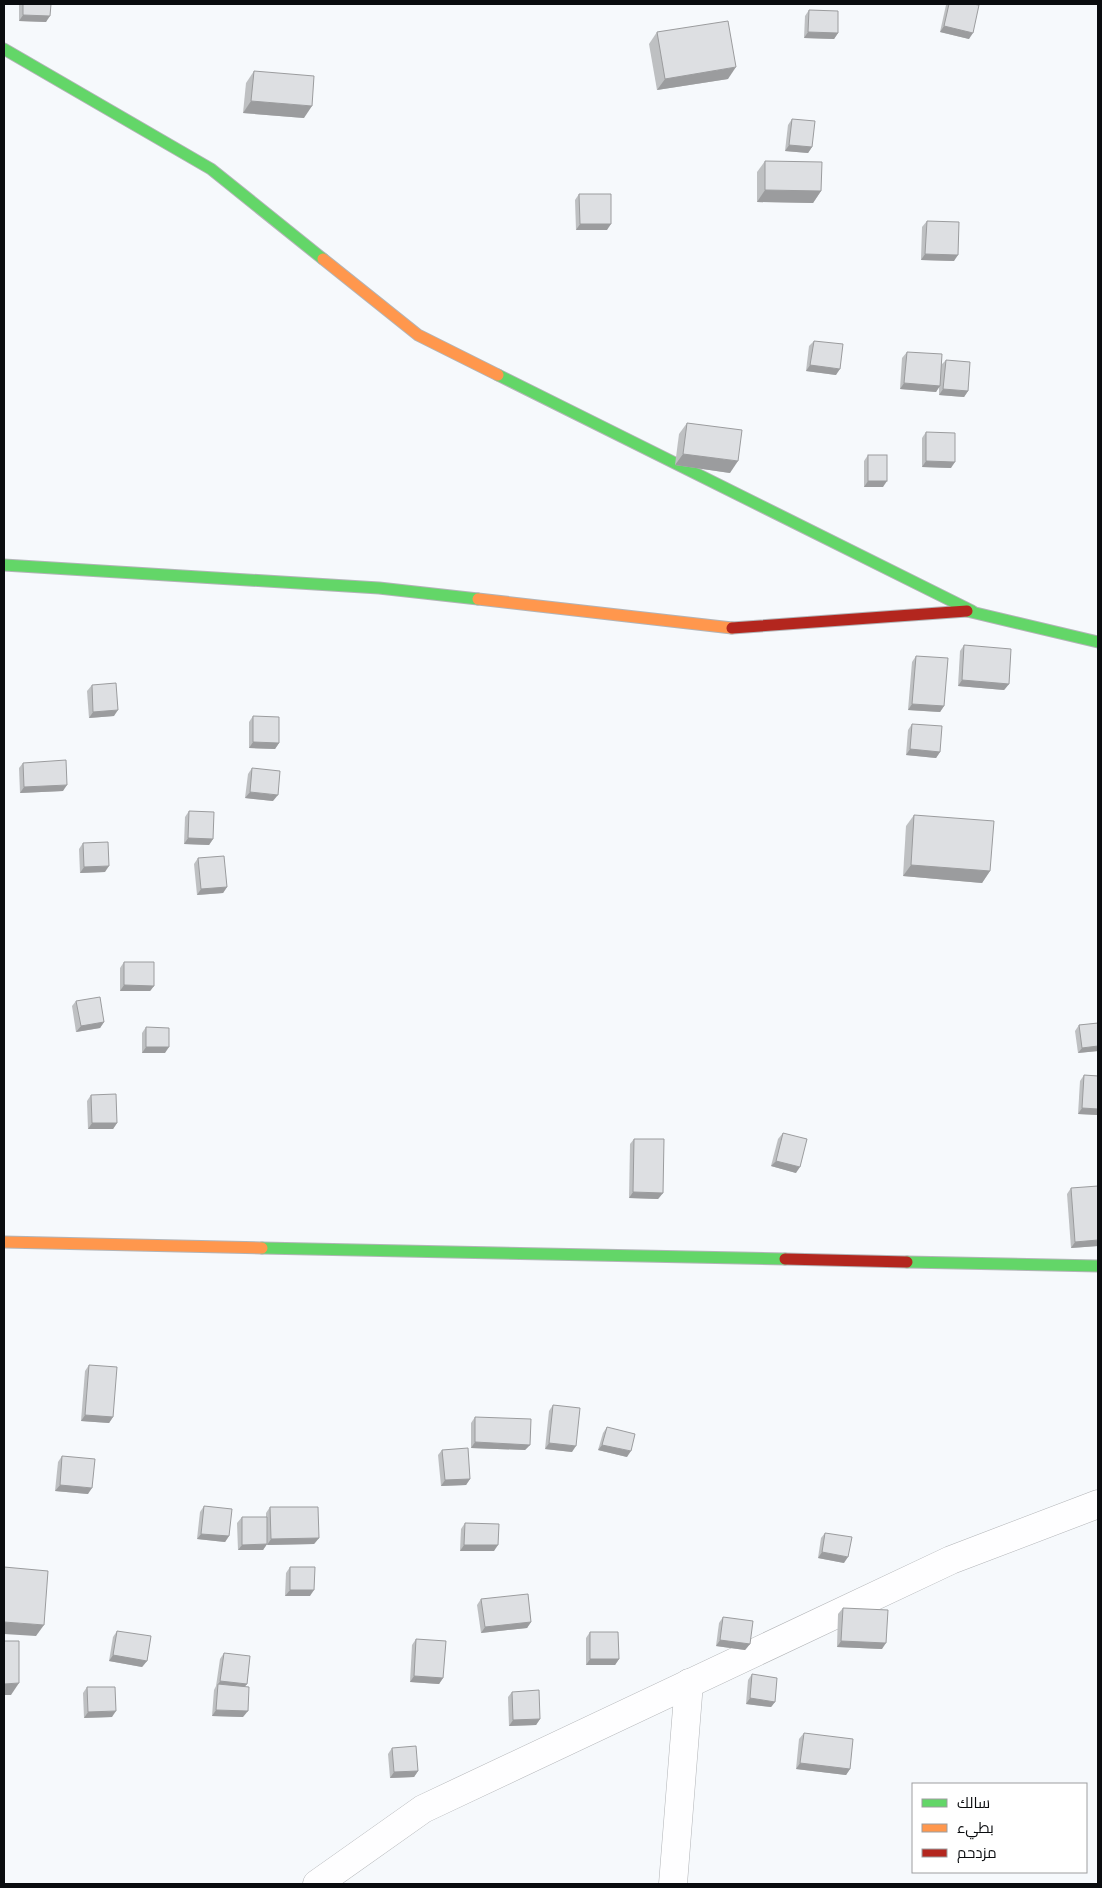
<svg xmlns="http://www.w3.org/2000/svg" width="1102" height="1888" font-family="'PT Sans',Cairo,sans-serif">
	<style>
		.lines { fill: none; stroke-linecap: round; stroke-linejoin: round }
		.street-casing { stroke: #b2b4b7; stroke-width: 29 }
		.fast-casing { stroke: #b2b4b7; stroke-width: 13 }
		.slow-casing { stroke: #b2b4b7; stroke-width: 13 }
		.jam-casing { stroke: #b2b4b7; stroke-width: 13 }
		.street { stroke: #fefeff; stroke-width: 28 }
		.fast { stroke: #63d668; stroke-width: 11 }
		.slow { stroke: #ff974d; stroke-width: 11 }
		.jam { stroke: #b3261e; stroke-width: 11 }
		.wall { fill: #bec0c2 }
		.shaded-wall { fill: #9b9c9e }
		.building { fill: #dddfe2; stroke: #9b9c9e }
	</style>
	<rect width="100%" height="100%" fill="#f6f9fc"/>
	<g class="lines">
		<g class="street-casing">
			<g id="street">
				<path d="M317,1884L423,1809L951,1560L1098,1504"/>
				<path d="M673,1884L689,1683"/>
			</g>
		</g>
		<g class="fast-casing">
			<g id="fast">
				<path d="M4,49L211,169L323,259"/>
				<path d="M498,375L972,611"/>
				<path d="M4,565L379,588L478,599"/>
				<path d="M967,611L1098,642"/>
				<path d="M262,1248L785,1259"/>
				<path d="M907,1262L1098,1266"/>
			</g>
		</g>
		<g class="slow-casing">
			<g id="slow">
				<path d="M323,259L418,335L498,375"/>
				<path d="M478,599L732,628"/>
				<path d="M4,1242L262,1248"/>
			</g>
		</g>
		<g class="jam-casing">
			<g id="jam">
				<path d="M732,628L967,611"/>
				<path d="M785,1259L907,1262"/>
			</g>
		</g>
		<use href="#street" class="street"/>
		<use href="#fast" class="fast"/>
		<use href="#slow" class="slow"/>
		<use href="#jam" class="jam"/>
	</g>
	<g class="wall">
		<path d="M19,4H51L46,22L19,21Z"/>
		<path d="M947,4H972L969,39L940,32L946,5Z"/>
		<path d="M809,10L838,33L834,39L804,38L805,16Z"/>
		<path d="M657,32L728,79L657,90L649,44Z"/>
		<path d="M254,71L304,118L243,113L246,83Z"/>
		<path d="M792,119L812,147L808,153L785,151L788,125Z"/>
		<path d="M765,161L821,191L813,203L757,202V172Z"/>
		<path d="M579,194L607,230H576L575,200Z"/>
		<path d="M927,221L954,261L921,260L922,227Z"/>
		<path d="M814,341L836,375L806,371L809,346Z"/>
		<path d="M907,352L941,365L946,360L968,391L964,397L939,395V386L936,392L900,389L902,358Z"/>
		<path d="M687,423L730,473L675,465L679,434Z"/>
		<path d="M926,432L951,468L922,467V438Z"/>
		<path d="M868,455L883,487H864V461Z"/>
		<path d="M964,645L1009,684L1004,690L958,686L960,651Z"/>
		<path d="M916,656L944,706L940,712L908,710L912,662Z"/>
		<path d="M92,685L114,716L89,718L87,691Z"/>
		<path d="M253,716L279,743L275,749L249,748V722Z"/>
		<path d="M912,724L940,752L936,758L906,755L908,730Z"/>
		<path d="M23,763L63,791L20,793L19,768Z"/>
		<path d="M252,768L273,801L245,798L248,774Z"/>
		<path d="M189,811L213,839L209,845L184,844L185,817Z"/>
		<path d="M914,815L990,871L982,883L903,876L906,826Z"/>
		<path d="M83,843L105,872L80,873L79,849Z"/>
		<path d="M198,858L227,887L223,893L197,895L194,864Z"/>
		<path d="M124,962L154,986L150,991H120V968Z"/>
		<path d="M76,1001L104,1022L100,1028L76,1032L72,1006Z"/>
		<path d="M1098,1023V1051L1078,1053L1075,1031L1079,1025Z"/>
		<path d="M146,1027L165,1053H142V1033Z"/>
		<path d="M1084,1075L1098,1076V1115L1078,1114L1080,1081Z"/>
		<path d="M91,1095L117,1123L113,1129H88L87,1101Z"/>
		<path d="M783,1133L796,1173L771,1166L778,1139Z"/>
		<path d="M634,1139L663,1193L658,1199L629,1198L630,1144Z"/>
		<path d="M1071,1188L1098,1246L1071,1248L1067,1194Z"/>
		<path d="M89,1365L113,1417L109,1423L81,1421L85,1371Z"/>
		<path d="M553,1405L572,1452L545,1449L549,1411Z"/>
		<path d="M475,1417L530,1445L525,1450L471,1448V1423Z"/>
		<path d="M607,1427L627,1457L598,1450L603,1433Z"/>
		<path d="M442,1450L470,1479L466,1485L441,1486L438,1455Z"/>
		<path d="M62,1456L88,1494L55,1491L58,1462Z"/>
		<path d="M204,1506L229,1536L225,1542L197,1539L200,1512Z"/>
		<path d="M270,1507L319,1538L314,1544L267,1545V1544L263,1550H238L237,1523L242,1517H266V1513Z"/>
		<path d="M465,1523L494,1551H460L461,1529Z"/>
		<path d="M825,1533L844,1563L818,1558L821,1538Z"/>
		<path d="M290,1567L310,1596H285L286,1573Z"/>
		<path d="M481,1599L531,1622L527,1628L481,1633L477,1605Z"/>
		<path d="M843,1608L882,1649L837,1647L838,1614Z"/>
		<path d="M723,1617L750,1644L745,1650L716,1646L719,1623Z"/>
		<path d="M117,1631L147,1661L142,1667L109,1661L113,1637Z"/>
		<path d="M590,1632L619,1659L615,1665H586V1638Z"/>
		<path d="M416,1639L443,1678L439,1684L410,1682L412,1645Z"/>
		<path d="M224,1653L247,1684L245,1686L243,1717L212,1716L214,1690L216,1686L220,1659Z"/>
		<path d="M752,1674L775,1702L771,1707L746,1704L748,1680Z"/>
		<path d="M87,1687L112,1717L84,1718L83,1693Z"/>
		<path d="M512,1692L540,1719L536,1725L509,1726L508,1697Z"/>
		<path d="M804,1733L850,1769L846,1775L796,1769L799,1739Z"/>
		<path d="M392,1748L418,1771L414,1777L390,1778L388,1754Z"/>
	</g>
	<g class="shaded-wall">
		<path d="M23,15L50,16L46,22L19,21Z"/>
		<path d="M944,26L973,33L969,39L940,32Z"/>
		<path d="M808,32L838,33L834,39L804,38Z"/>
		<path d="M736,67L728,79L657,90L665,79Z"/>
		<path d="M251,101L312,106L304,118L243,113Z"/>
		<path d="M789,145L812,147L808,153L785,151Z"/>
		<path d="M765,190L821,191L813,203L757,202Z"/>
		<path d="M580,224H611L607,230H576Z"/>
		<path d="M925,254L958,255L954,261L921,260Z"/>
		<path d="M810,365L840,369L836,375L806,371Z"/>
		<path d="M904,383L940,386L936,392L900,389Z"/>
		<path d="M943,389L968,391L964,397L939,395Z"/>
		<path d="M683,454L738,461L730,473L675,465Z"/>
		<path d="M926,461L955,462L951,468L922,467Z"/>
		<path d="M868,481H887L883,487H864Z"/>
		<path d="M962,680L1009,684L1004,690L958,686Z"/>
		<path d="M912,704L944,706L940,712L908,710Z"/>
		<path d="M118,710L114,716L89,718L93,712Z"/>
		<path d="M253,742L279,743L275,749L249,748Z"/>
		<path d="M910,749L940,752L936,758L906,755Z"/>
		<path d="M67,785L63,791L20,793L24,787Z"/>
		<path d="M250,792L278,795L273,801L245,798Z"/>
		<path d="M188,838L213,839L209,845L184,844Z"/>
		<path d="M911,865L990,871L982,883L903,876Z"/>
		<path d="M109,866L105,872L80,873L84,867Z"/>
		<path d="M227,887L223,893L197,895L201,889Z"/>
		<path d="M124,985L154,986L150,991H120Z"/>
		<path d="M104,1022L100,1028L76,1032L81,1026Z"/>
		<path d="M1098,1046V1051L1078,1053L1082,1048Z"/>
		<path d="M146,1047H169L165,1053H142Z"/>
		<path d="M1082,1108L1098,1109V1115L1078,1114Z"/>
		<path d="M92,1123H117L113,1129H88Z"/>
		<path d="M776,1161L800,1167L796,1173L771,1166Z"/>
		<path d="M633,1192L663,1193L658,1199L629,1198Z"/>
		<path d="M1098,1240V1246L1071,1248L1075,1242Z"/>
		<path d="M85,1415L113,1417L109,1423L81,1421Z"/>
		<path d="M475,1442L530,1445L525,1450L471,1448Z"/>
		<path d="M549,1443L576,1446L572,1452L545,1449Z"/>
		<path d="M602,1445L631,1451L627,1457L598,1450Z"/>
		<path d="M470,1479L466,1485L441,1486L445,1480Z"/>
		<path d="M60,1485L92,1488L88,1494L55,1491Z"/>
		<path d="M201,1534L229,1536L225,1542L197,1539Z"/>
		<path d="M319,1538L314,1544L267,1545L271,1539Z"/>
		<path d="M267,1544L263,1550H238L242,1545Z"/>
		<path d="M464,1545H498L494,1551H460Z"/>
		<path d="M822,1552L848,1557L844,1563L818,1558Z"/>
		<path d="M290,1590H314L310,1596H285Z"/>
		<path d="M4,1622L44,1625L36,1636L4,1634Z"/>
		<path d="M531,1622L527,1628L481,1633L485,1627Z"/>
		<path d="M720,1640L750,1644L745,1650L716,1646Z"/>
		<path d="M841,1641L886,1643L882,1649L837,1647Z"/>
		<path d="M113,1655L147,1661L142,1667L109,1661Z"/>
		<path d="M590,1659H619L615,1665H586Z"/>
		<path d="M414,1676L443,1678L439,1684L410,1682Z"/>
		<path d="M220,1681L247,1684L242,1690L218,1685Z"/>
		<path d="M19,1683L11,1695H4V1684Z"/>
		<path d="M750,1698L775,1702L771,1707L746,1704Z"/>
		<path d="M216,1710L248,1711L243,1717L212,1716Z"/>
		<path d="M116,1711L112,1717L84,1718L88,1712Z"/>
		<path d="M540,1719L536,1725L509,1726L513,1720Z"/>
		<path d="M800,1763L850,1769L846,1775L796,1769Z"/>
		<path d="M418,1771L414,1777L390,1778L394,1772Z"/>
	</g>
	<g class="building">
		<path d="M23,4H51L50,16L23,15Z"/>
		<path d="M949,4H972L979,5L973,33L944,26Z"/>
		<path d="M809,10L838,11V33L808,32Z"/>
		<path d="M728,21L736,67L665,79L657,32Z"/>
		<path d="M254,71L314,76L312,106L251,101Z"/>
		<path d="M792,119L815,121L812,147L789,145Z"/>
		<path d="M765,161L822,162L821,191L765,190Z"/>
		<path d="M579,194H611V224H580Z"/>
		<path d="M927,221L959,222L958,255L925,254Z"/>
		<path d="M814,341L843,344L840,369L810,365Z"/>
		<path d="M907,352L942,354L940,386L904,383Z"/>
		<path d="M946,360L970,362L968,391L943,389Z"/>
		<path d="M687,423L742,430L738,461L683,454Z"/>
		<path d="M926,432L955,433V462L926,461Z"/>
		<rect x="868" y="455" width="19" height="26"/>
		<path d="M964,645L1011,649L1009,684L962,680Z"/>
		<path d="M916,656L948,658L944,706L912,704Z"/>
		<path d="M116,683L118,710L93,712L92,685Z"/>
		<path d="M253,716L279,717V743L253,742Z"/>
		<path d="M912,724L942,726L940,752L910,749Z"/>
		<path d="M66,760L67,785L24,787L23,763Z"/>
		<path d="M252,768L280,771L278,795L250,792Z"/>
		<path d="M189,811L214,812L213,839L188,838Z"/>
		<path d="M914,815L994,821L990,871L911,865Z"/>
		<path d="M108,842L109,866L84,867L83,843Z"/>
		<path d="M224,856L227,887L201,889L198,858Z"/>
		<path d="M124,962H154V986L124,985Z"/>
		<path d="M100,997L104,1022L81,1026L76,1001Z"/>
		<path d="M1098,1023V1046L1082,1048L1079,1025Z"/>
		<path d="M146,1027L169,1028V1047H146Z"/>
		<path d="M1084,1075L1098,1076V1109L1082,1108Z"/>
		<path d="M116,1094L117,1123H92L91,1095Z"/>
		<path d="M783,1133L807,1139L800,1167L776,1161Z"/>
		<path d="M634,1139H664L663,1193L633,1192Z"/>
		<path d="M1098,1186V1240L1075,1242L1071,1188Z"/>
		<path d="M89,1365L117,1367L113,1417L85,1415Z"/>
		<path d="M553,1405L580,1408L576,1446L549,1443Z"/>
		<path d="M475,1417L531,1419L530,1445L475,1442Z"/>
		<path d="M607,1427L635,1434L631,1451L602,1445Z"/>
		<path d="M468,1448L470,1479L445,1480L442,1450Z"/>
		<path d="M62,1456L95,1459L92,1488L60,1485Z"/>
		<path d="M204,1506L232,1509L229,1536L201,1534Z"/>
		<path d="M270,1507H318L319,1538L271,1539Z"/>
		<path d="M242,1517H267V1544L242,1545Z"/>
		<path d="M465,1523L499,1524L498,1545H464Z"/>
		<path d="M825,1533L852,1537L848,1557L822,1552Z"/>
		<path d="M4,1567L48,1571L44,1625L4,1622Z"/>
		<path d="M290,1567H315L314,1590H290Z"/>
		<path d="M528,1594L531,1622L485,1627L481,1599Z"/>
		<path d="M843,1608L888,1610L886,1643L841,1641Z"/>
		<path d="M723,1617L753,1621L750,1644L720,1640Z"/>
		<path d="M117,1631L151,1636L147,1661L113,1655Z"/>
		<path d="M590,1632H618L619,1659H590Z"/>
		<path d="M416,1639L446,1641L443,1678L414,1676Z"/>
		<path d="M4,1641H19V1683L4,1684Z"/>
		<path d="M224,1653L250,1656L247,1684L220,1681Z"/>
		<path d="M752,1674L777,1678L775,1702L750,1698Z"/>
		<path d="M218,1684L249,1687L248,1711L216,1710Z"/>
		<path d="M87,1687H115L116,1711L88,1712Z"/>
		<path d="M539,1690L540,1719L513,1720L512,1692Z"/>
		<path d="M804,1733L853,1739L850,1769L800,1763Z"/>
		<path d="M416,1746L418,1771L394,1772L392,1748Z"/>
	</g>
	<rect width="1102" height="1888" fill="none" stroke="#0a0c0f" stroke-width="10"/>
	<rect x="912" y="1783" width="175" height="90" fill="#ffffff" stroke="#9d9e9f"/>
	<rect x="922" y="1799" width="25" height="8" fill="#63d668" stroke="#9d9e9f"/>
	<text x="957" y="1808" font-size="15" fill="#0a0c0f">سالك</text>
	<rect x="922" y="1824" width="25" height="8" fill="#ff974d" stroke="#9d9e9f"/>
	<text x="957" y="1833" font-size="15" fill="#0a0c0f">بطيء</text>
	<rect x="922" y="1849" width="25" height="8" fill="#b3261e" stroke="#9d9e9f"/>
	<text x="957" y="1858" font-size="15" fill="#0a0c0f">مزدحم</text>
</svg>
